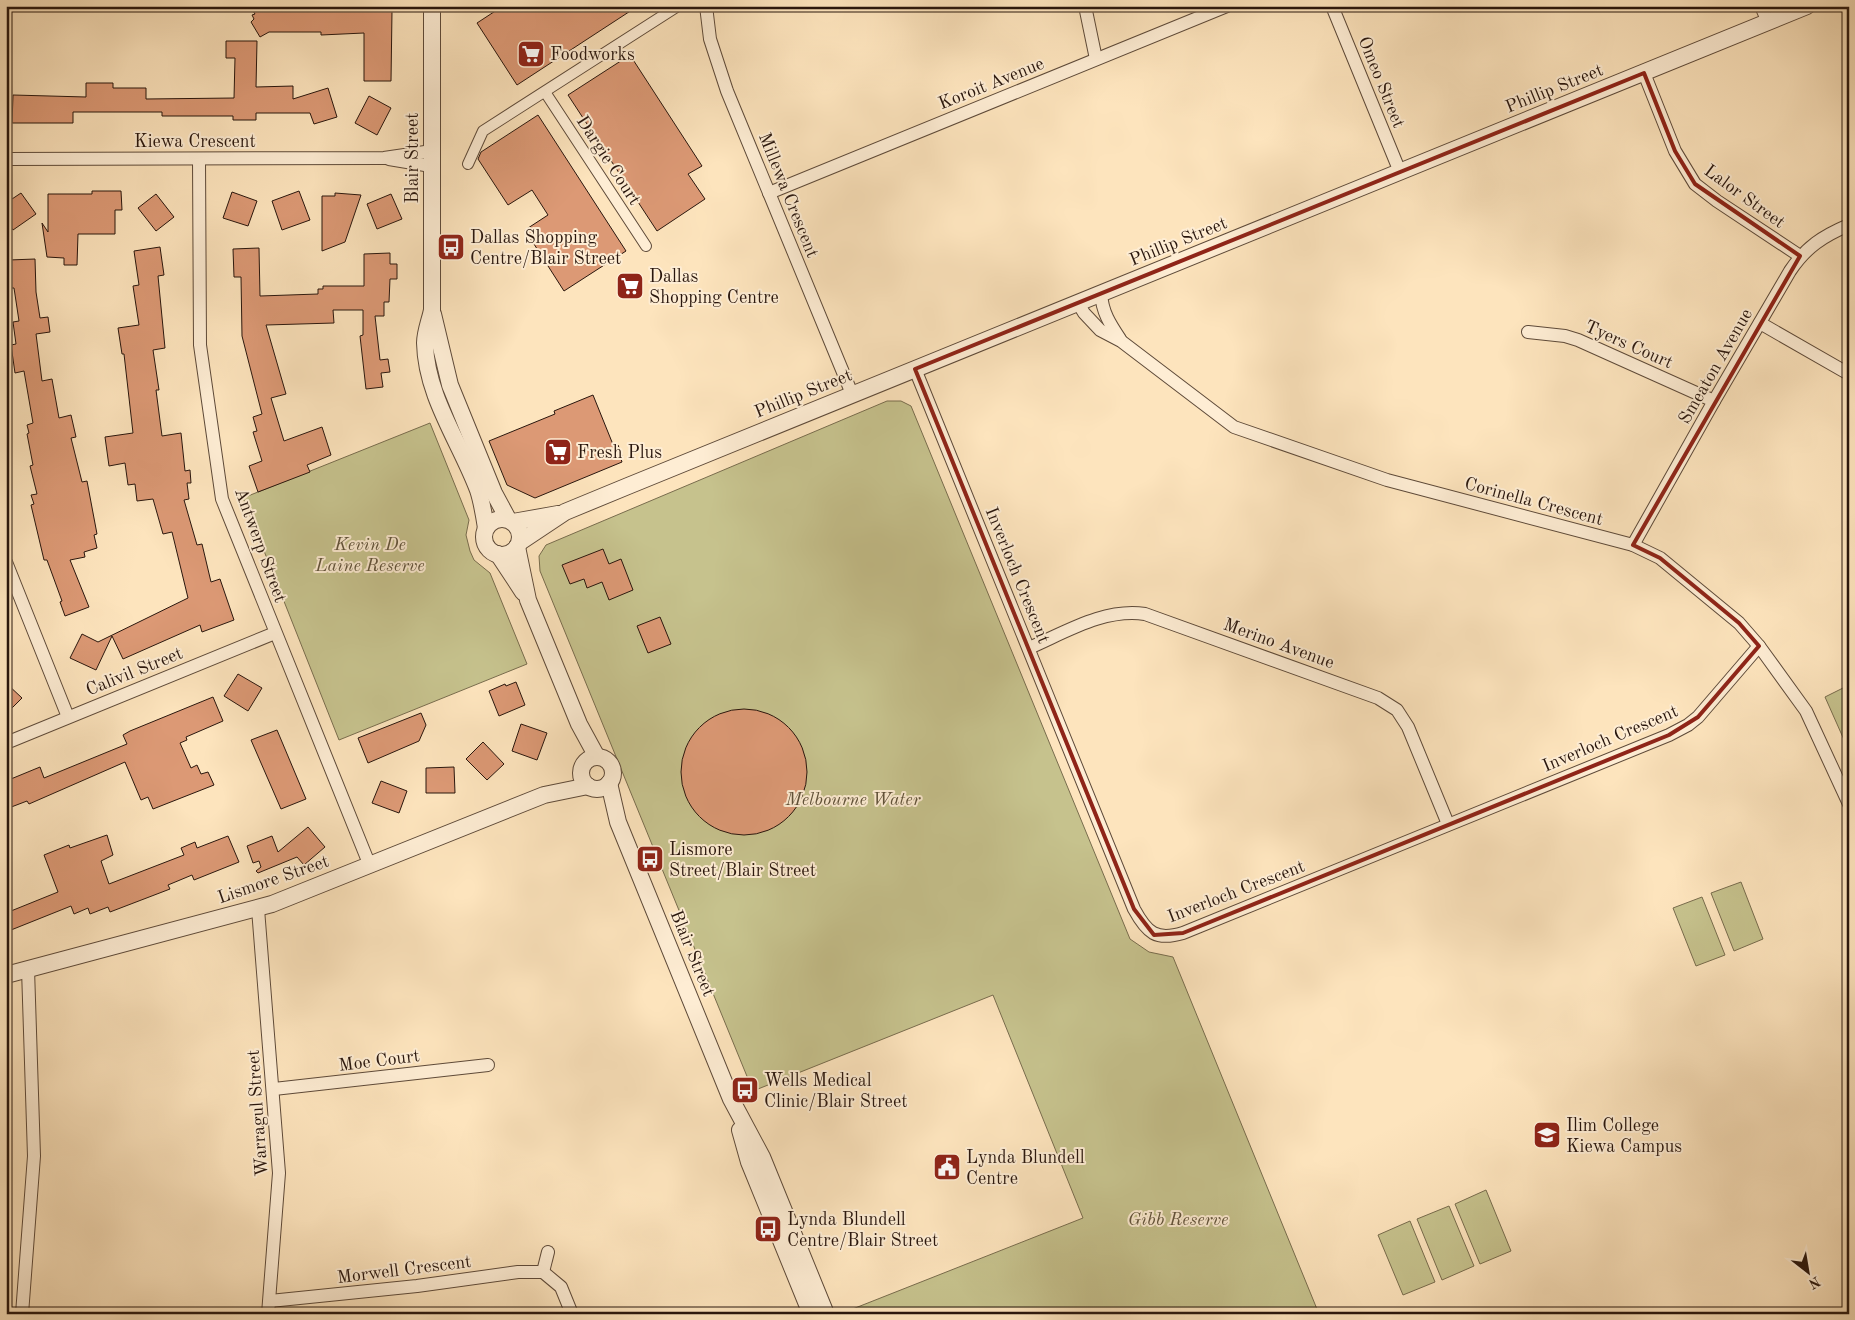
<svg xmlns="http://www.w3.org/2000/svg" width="1855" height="1320" font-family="'Old Standard TT',serif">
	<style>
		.green { fill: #c6c28d; stroke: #786c4d }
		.building { fill: #dc9975; stroke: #29160d }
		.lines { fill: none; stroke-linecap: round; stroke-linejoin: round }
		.pedestrian-casing { stroke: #5e4a39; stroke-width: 12 }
		.minor-casing { stroke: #5e4a39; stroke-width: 14 }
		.tertiary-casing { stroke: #5e4a39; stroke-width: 18 }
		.pedestrian { stroke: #feedd4; stroke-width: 10 }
		.minor { stroke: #feedd4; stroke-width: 12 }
		.tertiary { stroke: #feedd4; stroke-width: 16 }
		.marked { fill: none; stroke: #8f2418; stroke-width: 4; stroke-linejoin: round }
		.labels { text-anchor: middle; stroke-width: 4; stroke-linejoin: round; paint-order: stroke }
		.poi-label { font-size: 18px; fill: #29160d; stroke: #feedd4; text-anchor: start }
		.street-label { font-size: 18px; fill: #29160d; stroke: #feedd4 }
		.park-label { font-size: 18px; font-style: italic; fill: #60523a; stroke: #feedd4 }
	</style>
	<rect width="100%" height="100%" fill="#fde4bd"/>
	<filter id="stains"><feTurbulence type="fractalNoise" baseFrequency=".004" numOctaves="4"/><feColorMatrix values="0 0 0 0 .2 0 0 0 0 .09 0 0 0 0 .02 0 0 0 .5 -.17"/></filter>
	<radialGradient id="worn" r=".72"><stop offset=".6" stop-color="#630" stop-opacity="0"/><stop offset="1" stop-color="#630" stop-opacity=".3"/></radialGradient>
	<g class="green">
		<path d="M887,401H901L911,406L1130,939L1149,952L1173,957L1319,1314H846L845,1312L1083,1218L993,995L753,1091L540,571L539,556L546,545Z"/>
		<path d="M430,423L469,520L466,535L470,551L474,560L490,573L527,664L339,740L243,498Z"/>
		<path d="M1849,685V751L1825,697Z"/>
		<path d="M1741,882L1763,939L1734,951L1711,893Z"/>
		<path d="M1702,897L1725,955L1696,966L1673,908Z"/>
		<path d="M1486,1190L1511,1251L1480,1264L1455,1204Z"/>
		<path d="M1449,1206L1474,1266L1442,1280L1417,1219Z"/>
		<path d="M1410,1221L1435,1282L1403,1295L1378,1235Z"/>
	</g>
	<g class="building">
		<path d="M250,6H302L307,11H392L391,81H364V33L321,35V32H269L260,37L251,22L254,19L252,15L255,14Z"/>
		<path d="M503,6H638L517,85L477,23Z"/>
		<path d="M226,41H257L256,87L293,86V99L328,88L337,117L314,124L310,113H256V120H233V116H162V112H73V123H12L13,95L86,97V83H113V88H146V99L234,98L235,58H226Z"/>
		<path d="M630,55L702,166L688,174L705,199L657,231L568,95Z"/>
		<path d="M369,96L391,108L377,135L355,123Z"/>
		<path d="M538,115L626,251L564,291L525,230L548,215L532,190L508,205L478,159L481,152Z"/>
		<path d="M92,191H121L122,210H115V234H78L77,265H64V258L47,257L42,223L48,232V194H92Z"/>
		<path d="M299,191L310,220L282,230L272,201Z"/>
		<path d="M232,192L257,201L248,226L223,218Z"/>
		<path d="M21,193L36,214L13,230L6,220V203Z"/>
		<path d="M335,193L361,195L345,242L322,251V196H335Z"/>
		<path d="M156,194L174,217L156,231L138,208Z"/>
		<path d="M391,194L402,219L377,229L367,204Z"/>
		<path d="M160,247L164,275L158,276L165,348L153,350L159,390H156L162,436L181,433L185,471L190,470L191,483H187L189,499L184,500L197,545L202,544L211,582L220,579L234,620L202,632L200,625L123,659L112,636L96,670L70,658L82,634L98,642L188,598L172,532L163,534L153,499L137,501L135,484L128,485L125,463L109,466L105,437L133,433L124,354H122L118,328L139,325L133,286L139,285L134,251Z"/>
		<path d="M259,248L260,296L318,294V289H323V286H364V254L390,253V264H397V279H390L389,302H384V316H375L380,360L388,359L390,372L381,373L383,387L366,389L360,336L363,335V310H333L334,323L266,325L286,394L271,398L284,441L322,427L331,455L307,465L310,472L258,492L249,466L262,461L253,432L257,431L253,417L262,414L242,336L241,277H234L233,249Z"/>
		<path d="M35,259L36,292L40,318L48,317L50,332L36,334L42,381L52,379L59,418L71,415L76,437L71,438L82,482L87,481L97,534L94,535L97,548L84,552L85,557L70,560L89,607L65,616L60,602L62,601L47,560H44L31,505L34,504L31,495L37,494L30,466L33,465L27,434L29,433L27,425L33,423L24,371L15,373L11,345L16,344L13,322L19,321L14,288H10L9,260Z"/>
		<path d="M593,395L614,447L618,445L623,458L621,459L622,462L535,498L507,485L489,441L555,414L554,411Z"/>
		<path d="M603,549L609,564L621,559L633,590L609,600L602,582L587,588L584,579L570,584L562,565Z"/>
		<path d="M660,617L671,644L648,653L637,626Z"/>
		<path d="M238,674L262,688L248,711L224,696Z"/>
		<path d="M516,682L525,705L499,716L489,691L505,684L506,686Z"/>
		<path d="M6,683L22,698L6,714Z"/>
		<path d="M213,697L223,721L186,737L187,740L180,743L191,768L197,765L201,774L208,772L214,785L153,809L148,797L141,800L125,762L29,804L27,801L6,809V781L40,767L44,778L127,744L123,735L130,731Z"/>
		<circle cx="744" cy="772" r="63"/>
		<path d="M421,713L426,725L419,741L368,763L358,738Z"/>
		<path d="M521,724L547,733L537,760L512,751Z"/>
		<path d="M277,730L306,799L281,809L251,740Z"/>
		<path d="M483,742L504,764L487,780L466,759Z"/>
		<path d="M454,767L455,793H426V768Z"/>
		<path d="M381,781L407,791L399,813L372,803Z"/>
		<path d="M308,827L325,847L304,865L297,857L258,873L256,871L261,867L259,861L253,863L247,846L272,836L278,852Z"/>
		<path d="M107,835L113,855L101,861L109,884L184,855L181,848L195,842L197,848L228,836L239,862L194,880L192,875L168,885L170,889L110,912L108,907L90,914L88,908L74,914L71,906L6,932V913L58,892L44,855L69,845L70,848Z"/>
	</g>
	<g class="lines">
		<g class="pedestrian-casing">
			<g id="pedestrian">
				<path d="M545,92L646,246"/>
				<path d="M468,164L483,131L678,6"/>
			</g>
		</g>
		<g class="minor-casing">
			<g id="minor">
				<path d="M706,6L710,39L727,91L852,394"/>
				<path d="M1085,6L1096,59"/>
				<path d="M1332,6L1400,172"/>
				<path d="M1761,6L1768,22"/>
				<path d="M1644,73L1675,151L1695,184L1717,201L1800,256"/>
				<path d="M6,159L384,158L432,151"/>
				<path d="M199,159L200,345L222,499L370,866"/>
				<path d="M389,159L431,166"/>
				<path d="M769,193L1227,6"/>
				<path d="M1101,293C1102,312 1110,324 1120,339"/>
				<path d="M1078,303L1084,313L1100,330L1121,341L1234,427L1387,480L1633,545L1660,558L1739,623L1759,646L1806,711L1849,804"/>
				<path d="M1760,323L1849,374"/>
				<path d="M1528,332L1565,336L1578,340L1714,401"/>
				<path d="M915,369L1134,909C1147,933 1156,941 1183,933L1669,735L1688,725L1698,717L1759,646"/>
				<path d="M1633,545L1714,401L1790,271C1806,247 1823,236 1849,225"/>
				<path d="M6,562L68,717"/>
				<path d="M1029,648C1066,632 1104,608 1145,614L1378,698L1397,710L1408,727L1448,824"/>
				<path d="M6,743L275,633"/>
				<path d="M258,909L279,1173L268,1314"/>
				<path d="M274,1089L488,1065"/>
				<path d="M543,1272L548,1252"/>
				<path d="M270,1301L417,1286L518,1272H543L561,1287L572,1314"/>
				<path d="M22,1314L34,1156L28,969"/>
			</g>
		</g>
		<g class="tertiary-casing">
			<g id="tertiary">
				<path d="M432,6V310C430,320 425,332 425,343C426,396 460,442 478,490C482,502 484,515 486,528"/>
				<path d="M433,314L450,385L494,493L508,519"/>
				<circle cx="502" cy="537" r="18"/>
				<path d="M513,522L558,514"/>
				<path d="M520,542L565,512L628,486L1807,6"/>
				<path d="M517,547L528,600L579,724L597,757"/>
				<path d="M498,554L523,592"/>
				<circle cx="597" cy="773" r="16"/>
				<path d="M609,783L618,822L731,1099L762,1157L826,1314"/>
				<path d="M6,975L272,904L544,795L588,786"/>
				<path d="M740,1130L749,1162L811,1314"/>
			</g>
		</g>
		<use href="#pedestrian" class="pedestrian"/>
		<use href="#minor" class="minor"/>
		<use href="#tertiary" class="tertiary"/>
	</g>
	<path class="marked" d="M1644,73L1675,151L1695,184L1800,256L1633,545L1660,558L1739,623L1759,646L1698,717L1669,735L1183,933L1154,935L1134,909L915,369Z"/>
	<defs>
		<g id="supermarket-square" transform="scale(1.4375)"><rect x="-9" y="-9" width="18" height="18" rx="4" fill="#8f2418" stroke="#feedd4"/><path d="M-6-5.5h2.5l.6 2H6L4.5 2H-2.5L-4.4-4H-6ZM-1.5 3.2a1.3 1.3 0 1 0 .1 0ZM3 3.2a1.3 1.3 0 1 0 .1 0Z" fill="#fff"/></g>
		<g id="bus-square" transform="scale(1.4375)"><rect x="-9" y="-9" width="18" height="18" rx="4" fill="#8f2418" stroke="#feedd4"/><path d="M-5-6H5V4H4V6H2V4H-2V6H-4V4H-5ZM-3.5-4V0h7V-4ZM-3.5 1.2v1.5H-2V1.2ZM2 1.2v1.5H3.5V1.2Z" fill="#fff"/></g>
		<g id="school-square" transform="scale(1.4375)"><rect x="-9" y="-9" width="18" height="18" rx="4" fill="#8f2418" stroke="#feedd4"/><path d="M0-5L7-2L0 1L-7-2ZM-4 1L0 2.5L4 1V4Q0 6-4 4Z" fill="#fff"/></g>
		<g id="civic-square" transform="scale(1.4375)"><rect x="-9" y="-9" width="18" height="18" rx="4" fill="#8f2418" stroke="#feedd4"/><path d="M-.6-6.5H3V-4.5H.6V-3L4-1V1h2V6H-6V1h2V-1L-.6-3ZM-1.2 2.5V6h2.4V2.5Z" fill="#fff"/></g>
	</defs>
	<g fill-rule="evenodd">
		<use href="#supermarket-square" x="531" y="54"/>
		<use href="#bus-square" x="451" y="247"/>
		<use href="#supermarket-square" x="630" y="286"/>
		<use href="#supermarket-square" x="558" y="452"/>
		<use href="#bus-square" x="650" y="859"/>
		<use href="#bus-square" x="745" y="1090"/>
		<use href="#school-square" x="1547" y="1135"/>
		<use href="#civic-square" x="947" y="1167"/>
		<use href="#bus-square" x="768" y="1229"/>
	</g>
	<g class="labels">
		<g class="poi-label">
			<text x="550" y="60">Foodworks</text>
			<text x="470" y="243">Dallas Shopping<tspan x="470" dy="21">Centre/Blair Street</tspan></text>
			<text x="649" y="282">Dallas<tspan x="649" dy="21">Shopping Centre</tspan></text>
			<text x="577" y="458">Fresh Plus</text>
			<text x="669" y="855">Lismore<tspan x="669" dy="21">Street/Blair Street</tspan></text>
			<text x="764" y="1086">Wells Medical<tspan x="764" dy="21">Clinic/Blair Street</tspan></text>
			<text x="1566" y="1131">Ilim College<tspan x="1566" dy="21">Kiewa Campus</tspan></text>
			<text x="966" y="1163">Lynda Blundell<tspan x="966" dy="21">Centre</tspan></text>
			<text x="787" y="1225">Lynda Blundell<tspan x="787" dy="21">Centre/Blair Street</tspan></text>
		</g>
		<g class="street-label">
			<text transform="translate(1382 82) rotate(68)" y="6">Omeo Street</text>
			<text transform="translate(991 83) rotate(-22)" y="6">Koroit Avenue</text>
			<text transform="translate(1554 88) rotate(-22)" y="6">Phillip Street</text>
			<text x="195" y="147">Kiewa Crescent</text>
			<text transform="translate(412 158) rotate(-90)" y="6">Blair Street</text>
			<text transform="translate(609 160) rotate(57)" y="6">Dargie Court</text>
			<text transform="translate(789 195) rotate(68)" y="6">Millewa Crescent</text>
			<text transform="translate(1745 196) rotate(36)" y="6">Lalor Street</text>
			<text transform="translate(1178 241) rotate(-22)" y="6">Phillip Street</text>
			<text transform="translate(1629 344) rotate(24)" y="6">Tyers Court</text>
			<text transform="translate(1715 366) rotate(-60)" y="6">Smeaton Avenue</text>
			<text transform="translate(803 393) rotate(-22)" y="6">Phillip Street</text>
			<text transform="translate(1534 501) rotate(15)" y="6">Corinella Crescent</text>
			<text transform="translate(261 545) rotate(70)" y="6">Antwerp Street</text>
			<text transform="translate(1018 575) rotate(68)" y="6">Inverloch Crescent</text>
			<text transform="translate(1279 643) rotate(20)" y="6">Merino Avenue</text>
			<text transform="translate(134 671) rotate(-22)" y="6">Calivil Street</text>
			<text transform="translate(1610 738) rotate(-23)" y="6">Inverloch Crescent</text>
			<text transform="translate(273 879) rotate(-19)" y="6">Lismore Street</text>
			<text transform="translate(1236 891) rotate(-21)" y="6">Inverloch Crescent</text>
			<text transform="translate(693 953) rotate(68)" y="6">Blair Street</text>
			<text transform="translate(379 1060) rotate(-7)" y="6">Moe Court</text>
			<text transform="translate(257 1113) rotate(-94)" y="6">Warragul Street</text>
			<text transform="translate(404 1269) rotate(-7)" y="6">Morwell Crescent</text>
		</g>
		<g class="park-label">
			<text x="370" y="550">Kevin De<tspan x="370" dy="21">Laine Reserve</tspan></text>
			<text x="853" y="805">Melbourne Water</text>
			<text x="1178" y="1225">Gibb Reserve</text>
		</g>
	</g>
	<rect width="1855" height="1320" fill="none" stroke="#fde4bd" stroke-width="25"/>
	<rect x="8" y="8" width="1840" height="1305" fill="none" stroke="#29160d" stroke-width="2.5"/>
	<rect x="12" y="12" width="1830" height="1295" fill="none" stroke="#29160d"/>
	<g transform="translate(1808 1272) rotate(149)" stroke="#feedd4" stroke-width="4" paint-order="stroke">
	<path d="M0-4L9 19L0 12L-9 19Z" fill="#29160d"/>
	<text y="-8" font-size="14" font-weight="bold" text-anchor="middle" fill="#29160d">N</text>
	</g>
	<rect width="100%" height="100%" filter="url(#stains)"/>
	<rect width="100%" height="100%" fill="url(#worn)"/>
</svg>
